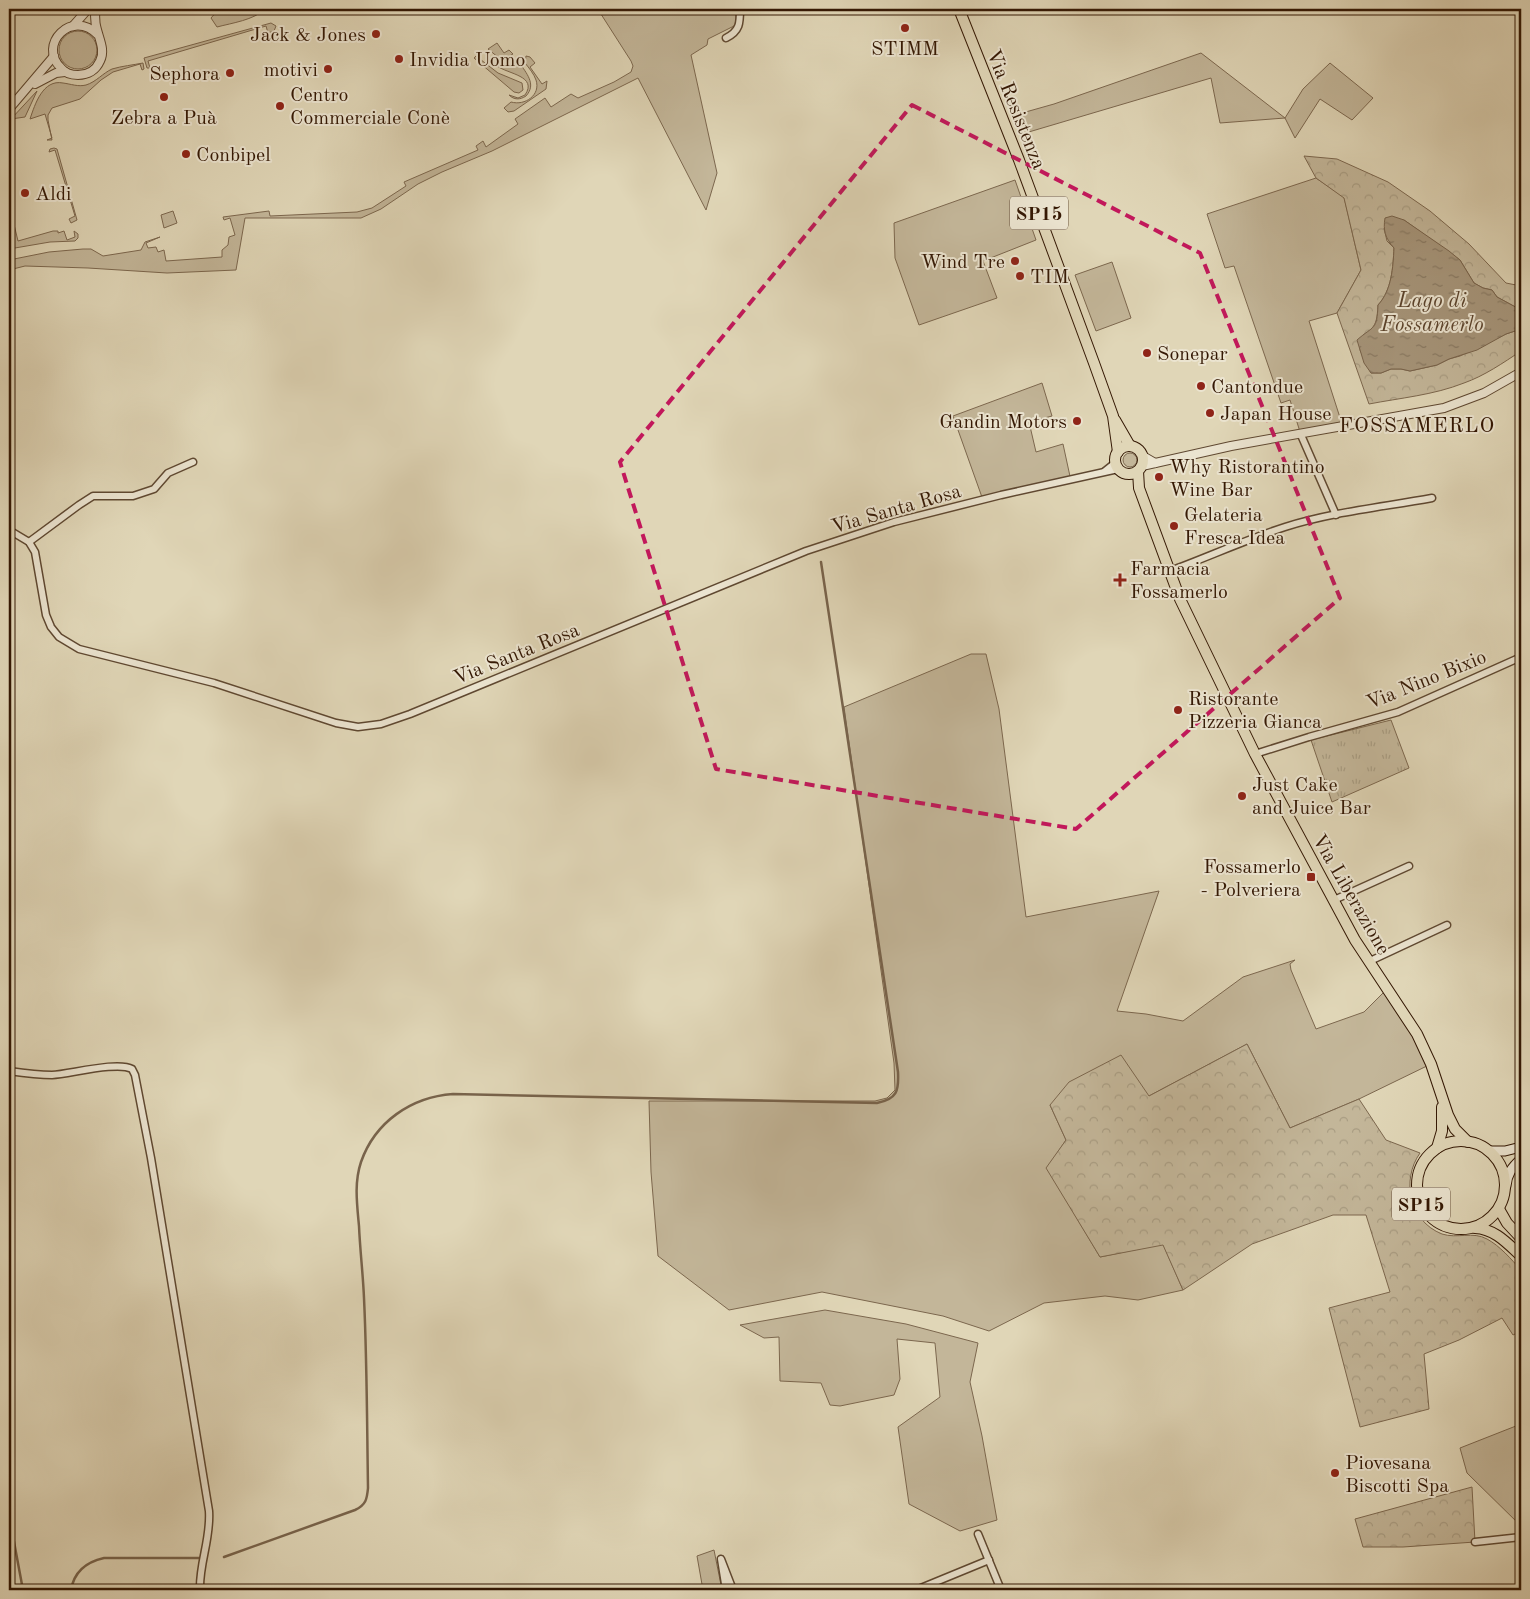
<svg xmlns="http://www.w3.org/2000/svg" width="1530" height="1599" font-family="'Old Standard TT',serif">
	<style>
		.green { fill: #c3b699; stroke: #7c674e }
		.forest { fill: url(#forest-crowns); stroke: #7c674e }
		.park { fill: url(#park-tufts); stroke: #7c674e }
		.water { fill: url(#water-ripples); stroke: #78634b }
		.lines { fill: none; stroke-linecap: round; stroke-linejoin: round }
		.stream { stroke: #78634b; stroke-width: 2.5 }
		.minor-casing { stroke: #5f4831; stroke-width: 9 }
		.tertiary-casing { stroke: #5f4831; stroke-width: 10 }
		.secondary-casing { stroke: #341804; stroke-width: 11 }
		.primary-casing { stroke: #341804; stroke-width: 12 }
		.minor { stroke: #ebe4d0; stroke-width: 6 }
		.tertiary { stroke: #ebe4d0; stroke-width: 8 }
		.secondary { stroke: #ebe4d0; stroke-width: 9 }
		.primary { stroke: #e0d6b7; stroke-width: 10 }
		.marked { fill: none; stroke: #c2185b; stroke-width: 4; stroke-dasharray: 10 6; stroke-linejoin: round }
		.poi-dot { fill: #8f2418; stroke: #ebe4d0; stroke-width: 2 }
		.labels { text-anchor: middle; stroke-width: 4; stroke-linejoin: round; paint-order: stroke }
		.shield { fill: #ebe4d0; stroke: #6b5541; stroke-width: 1 }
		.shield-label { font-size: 19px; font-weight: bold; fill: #341804 }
		.poi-label { font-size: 20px; fill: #341804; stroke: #ebe4d0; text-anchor: start }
		.street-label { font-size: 20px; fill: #341804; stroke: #ebe4d0 }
		.water-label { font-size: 21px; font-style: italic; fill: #5c442d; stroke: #ebe4d0 }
		.neighbourhood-label { font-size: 21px; letter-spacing: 1px; fill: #341804; stroke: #ebe4d0 }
	</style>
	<defs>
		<pattern id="forest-crowns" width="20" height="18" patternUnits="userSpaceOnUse" patternTransform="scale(1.25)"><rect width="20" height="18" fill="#c3b699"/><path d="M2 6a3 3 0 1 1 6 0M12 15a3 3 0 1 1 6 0" fill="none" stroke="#a89c82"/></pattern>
		<pattern id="park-tufts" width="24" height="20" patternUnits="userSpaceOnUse" patternTransform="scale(1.25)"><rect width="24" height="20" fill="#c3b699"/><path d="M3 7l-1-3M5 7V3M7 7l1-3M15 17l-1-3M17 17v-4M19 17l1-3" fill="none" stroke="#a89c82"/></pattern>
		<pattern id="water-ripples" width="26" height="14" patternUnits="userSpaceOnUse" patternTransform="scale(1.25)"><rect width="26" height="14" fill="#a6957a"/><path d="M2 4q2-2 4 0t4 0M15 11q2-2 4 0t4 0" fill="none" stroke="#887962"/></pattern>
	</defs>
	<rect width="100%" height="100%" fill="#e0d6b7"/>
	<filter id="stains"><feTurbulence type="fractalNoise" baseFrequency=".004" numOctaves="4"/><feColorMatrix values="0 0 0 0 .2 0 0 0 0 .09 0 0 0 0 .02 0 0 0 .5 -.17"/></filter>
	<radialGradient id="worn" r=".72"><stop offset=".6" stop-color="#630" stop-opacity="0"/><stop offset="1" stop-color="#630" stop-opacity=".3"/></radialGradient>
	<g class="green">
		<path d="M219,9H265C254,20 232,23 217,27L211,18Z"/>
		<path d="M603,9H736V25L708,39L707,45L691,55L717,173L706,210L638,78L492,151L442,172L418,184L381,209L361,218H245L236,270L167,273L88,268L25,266L9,270V260L49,252L83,249H91L103,256L141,250L145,242L160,237L146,243L148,248L156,247L158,252L164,250L166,261L222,257V250L228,245L229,237L235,235L230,218L224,220L223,217L269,211L270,216L357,212L372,208L406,186L404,182L478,150L476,146L483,141L486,147L518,124L515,119L545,98L551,107L571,94L578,98L614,82L631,72L633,66L631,61L599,11Z"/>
		<path d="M271,23L276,26L274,31L268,33L266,26L148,61L150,68H147L144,58Z"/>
		<circle cx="78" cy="50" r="19"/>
		<path d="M497,43L504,53L509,50L513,54L504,59L499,58L488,49Z"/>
		<path d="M1201,53L1285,118L1303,89L1330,63L1373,98L1352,120L1320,99L1295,138L1285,118L1220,123L1211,78L1022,134L1015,115L1054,104Z"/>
		<path d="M476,56L498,73L522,83L523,90L519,93L514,92L474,58Z"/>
		<path d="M526,56L530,57L535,63L530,67L542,84L547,81L546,89L514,111L508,112L504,108L511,102C525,106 541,95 536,80C534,74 529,68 525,63Z"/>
		<path d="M519,62C526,73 537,84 526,96C520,100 514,100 509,95L518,98L525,95C538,76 508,74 497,66C506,69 511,67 519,62Z"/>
		<path d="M143,63L144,69L142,70L140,64L113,72L101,80L80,99L52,108L48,115V120L52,140H47L52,138L45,114L30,119C35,104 43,79 63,83C71,84 78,87 86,85C96,82 103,73 112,69C122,66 133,65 143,63Z"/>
		<path d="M37,91L25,117L11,119Z"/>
		<path d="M54,148L57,149L77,220L71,223L69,219L75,216L55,150L49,152L50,149Z"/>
		<path d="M1316,178L1344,197L1361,270L1337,313L1309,321L1343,427L1301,435L1290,400L1281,403L1234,266L1225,268L1207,214Z"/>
		<path d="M1015,180L1036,240L983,261L997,298L919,325L895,258L894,223Z"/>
		<path d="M173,211L177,223L164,228L161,215Z"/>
		<path d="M11,212L18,241L53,231H58V233L64,231L67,240L75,237L74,231L78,234V238L75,241L50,242L9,249V213Z"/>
		<path d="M1112,262L1131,318L1096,331L1075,275Z"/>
		<path d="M1042,383L1052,416L1029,422L1036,452L1063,444L1071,481L983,500L953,416Z"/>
		<circle cx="1130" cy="460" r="7"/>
		<path d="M971,654H986L999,709L1026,917L1159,891L1117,1011L1146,1014L1183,1021L1243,977L1295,960L1290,964L1291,970L1316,1029L1364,1012L1387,989L1431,1064L1359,1099L1290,1128L1247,1044L1149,1096L1050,1105L1066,1140L1047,1168L1100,1257L1163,1244L1183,1290L1138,1300L1105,1296L1044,1303L989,1331L943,1316L822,1292L729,1310L658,1256L651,1172L649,1101H875L887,1098L895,1090L894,1063L844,707Z"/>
		<path d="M825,1310L906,1324L978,1343L970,1382L982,1436L997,1520L960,1531L909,1504L898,1427L940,1397L935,1343L897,1339L900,1379L894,1395L840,1406L830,1405L821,1383L780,1381L779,1337L764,1338L740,1325Z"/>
		<path d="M1521,1424V1526L1467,1473L1460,1448Z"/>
		<path d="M714,1550L722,1590H703L697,1556Z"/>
	</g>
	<g class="forest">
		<path d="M1304,156L1337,159L1388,182L1430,211L1469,244L1506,283L1521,286V310L1497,297L1492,290L1483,288L1474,283L1460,260L1404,220L1384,228L1387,241L1394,248C1393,267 1392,290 1378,305C1377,320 1377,327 1363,335L1360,350L1371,373H1381L1391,369H1401L1410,371L1437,365L1449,359L1460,356L1506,334L1521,329V351C1503,363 1484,376 1464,383C1434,395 1400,398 1369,404L1337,313L1361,270L1344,198L1316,178Z"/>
		<path d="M1247,1044L1290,1128L1359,1099L1386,1140L1420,1153C1401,1180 1409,1221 1442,1234C1457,1239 1473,1231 1487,1239C1500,1246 1511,1259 1521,1270V1331L1513,1335L1502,1318L1459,1340L1424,1354L1429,1409L1360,1427L1329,1308L1390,1292L1366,1215H1333L1252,1244L1183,1290L1163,1245L1100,1257L1046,1168L1066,1140L1050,1105L1069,1082L1121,1055L1149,1096Z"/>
		<path d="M1472,1487L1475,1542L1403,1547H1363L1355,1519Z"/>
	</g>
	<path class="park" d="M1391,720L1409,768L1332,802L1311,740Z"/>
	<path class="water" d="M1392,216L1404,220L1449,251L1460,260L1474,283L1483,288L1492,290L1497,297L1521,310V329L1506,334L1477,350L1449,359L1437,365L1410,371L1401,369H1391L1381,373H1371L1364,363L1357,340C1374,325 1377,331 1378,305C1392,290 1393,267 1394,248C1385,238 1383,230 1385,218Z"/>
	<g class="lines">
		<g class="stream">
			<path d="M9,1515L23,1590"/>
			<path d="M224,1557L355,1510C366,1505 367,1499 368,1488C367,1425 367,1361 364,1298C363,1274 360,1250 359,1226C357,1204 354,1183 361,1162C375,1122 411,1097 453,1094L877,1103C897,1099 899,1091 898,1072L821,562"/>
			<path d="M71,1590C74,1572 86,1562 104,1558H199"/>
		</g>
		<g class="minor-casing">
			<g id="minor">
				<path d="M726,38C740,31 740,23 740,9"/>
				<path d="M1301,435L1336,515"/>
				<path d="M1105,471L1115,463"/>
				<path d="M9,530L29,542L35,552L46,615L51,627L59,637L79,649L214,683L336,723L358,727L381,724L410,714L806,551L894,522L1001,495L1118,469"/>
				<path d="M29,542L79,505L93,496H133L154,489L168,473L193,462"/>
				<path d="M1170,571C1208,557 1245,540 1285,527C1332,512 1383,507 1432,498"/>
				<path d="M1255,754L1309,737L1398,712L1521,657"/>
				<path d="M1334,900L1409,866"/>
				<path d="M1370,961L1447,925"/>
				<path d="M9,1071C23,1073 37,1075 52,1075C70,1074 118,1061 132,1069L135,1075L151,1158L209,1511C211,1539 199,1563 200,1590"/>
				<path d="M978,1534L1001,1590"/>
				<path d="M1475,1542L1521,1537"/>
				<path d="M726,1590L721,1559L733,1590"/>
				<path d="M916,1590L989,1560"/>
			</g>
		</g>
		<g class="tertiary-casing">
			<g id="tertiary">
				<path d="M96,9C91,30 108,45 100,61C96,70 88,75 78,75C72,75 65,73 61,68C37,45 72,8 98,35"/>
				<path d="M73,26L88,9"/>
				<path d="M35,84L56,73L65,72"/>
				<path d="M9,109L54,56"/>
				<path d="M1143,456L1155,463"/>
				<path d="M1142,466L1231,446L1444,408L1484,393L1521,372"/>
			</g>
		</g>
		<g class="secondary-casing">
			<g id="secondary">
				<path d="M1489,1151H1505L1521,1147"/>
				<path d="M1506,1186C1507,1174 1512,1167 1521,1159"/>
			</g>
		</g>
		<g class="primary-casing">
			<g id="primary">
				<path d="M959,9L1019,160L1094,363L1113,416L1118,452"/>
				<path d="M1115,420L1130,446"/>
				<circle cx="1129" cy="460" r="14"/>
				<path d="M1138,471L1139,488L1180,599L1255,754L1355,940L1417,1034L1431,1064L1448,1115L1455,1129L1468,1142"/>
				<circle cx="1461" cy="1185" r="44"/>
				<path d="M1437,1148L1442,1131V1107"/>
				<path d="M1499,1209L1507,1223L1521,1238"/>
				<path d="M1475,1228C1495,1229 1507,1243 1521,1256"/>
			</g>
		</g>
		<use href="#minor" class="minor"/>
		<use href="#tertiary" class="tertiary"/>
		<use href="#secondary" class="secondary"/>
		<use href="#primary" class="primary"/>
	</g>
	<path class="marked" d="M912,105L1200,253L1340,598L1076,829L716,769L620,462Z"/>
	<g class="poi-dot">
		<circle cx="905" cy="28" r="5"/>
		<circle cx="376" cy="34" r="5"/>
		<circle cx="399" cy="59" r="5"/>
		<circle cx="328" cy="69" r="5"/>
		<circle cx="230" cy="73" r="5"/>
		<circle cx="164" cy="97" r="5"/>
		<circle cx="280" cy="106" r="5"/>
		<circle cx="186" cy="154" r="5"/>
		<circle cx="25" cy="193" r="5"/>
		<circle cx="1015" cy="261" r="5"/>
		<circle cx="1020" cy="276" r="5"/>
		<circle cx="1147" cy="353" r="5"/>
		<circle cx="1201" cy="386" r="5"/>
		<circle cx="1210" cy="413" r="5"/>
		<circle cx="1077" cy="421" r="5"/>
		<circle cx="1159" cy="477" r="5"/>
		<circle cx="1174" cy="526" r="5"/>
		<path d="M1117.5 572.5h5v5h5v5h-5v5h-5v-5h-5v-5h5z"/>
		<circle cx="1178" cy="710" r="5"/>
		<circle cx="1242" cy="796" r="5"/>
		<rect x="1306" y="872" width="10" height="10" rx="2.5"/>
		<circle cx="1335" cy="1473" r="5"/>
	</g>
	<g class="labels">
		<g class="shield">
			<rect x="1010" y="196.5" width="58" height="33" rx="4"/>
			<rect x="1392" y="1187.5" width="58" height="33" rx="4"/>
		</g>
		<g class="shield-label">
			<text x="1039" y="220">SP15</text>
			<text x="1421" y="1211">SP15</text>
		</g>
		<g class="poi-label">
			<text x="366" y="41" text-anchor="end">Jack &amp; Jones</text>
			<text x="905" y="55" text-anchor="middle">STIMM</text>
			<text x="409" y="66">Invidia Uomo</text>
			<text x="318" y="76" text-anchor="end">motivi</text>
			<text x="220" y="80" text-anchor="end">Sephora</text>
			<text x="290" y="101">Centro<tspan x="290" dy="23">Commerciale Conè</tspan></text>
			<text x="164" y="124" text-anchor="middle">Zebra a Puà</text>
			<text x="196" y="161">Conbipel</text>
			<text x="35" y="200">Aldi</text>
			<text x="1005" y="268" text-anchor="end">Wind Tre</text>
			<text x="1030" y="283">TIM</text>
			<text x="1157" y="360">Sonepar</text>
			<text x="1211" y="393">Cantondue</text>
			<text x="1220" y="420">Japan House</text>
			<text x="1067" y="428" text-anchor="end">Gandin Motors</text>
			<text x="1169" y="473">Why Ristorantino<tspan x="1169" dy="23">Wine Bar</tspan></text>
			<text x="1184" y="521">Gelateria<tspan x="1184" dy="23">Fresca Idea</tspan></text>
			<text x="1130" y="575">Farmacia<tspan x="1130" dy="23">Fossamerlo</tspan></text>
			<text x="1188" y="705">Ristorante<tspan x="1188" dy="23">Pizzeria Gianca</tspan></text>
			<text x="1252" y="791">Just Cake<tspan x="1252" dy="23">and Juice Bar</tspan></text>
			<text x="1301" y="873" text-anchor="end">Fossamerlo<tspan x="1301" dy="23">- Polveriera</tspan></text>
			<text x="1345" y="1469">Piovesana<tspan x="1345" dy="23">Biscotti Spa</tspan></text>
		</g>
		<g class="street-label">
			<text transform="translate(1017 109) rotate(68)" y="7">Via Resistenza</text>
			<text transform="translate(896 508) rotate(-16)" y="7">Via Santa Rosa</text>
			<text transform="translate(516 653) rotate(-22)" y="7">Via Santa Rosa</text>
			<text transform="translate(1426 679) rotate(-22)" y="7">Via Nino Bixio</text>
			<text transform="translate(1352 894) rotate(60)" y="7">Via Liberazione</text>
		</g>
		<g class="water-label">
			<text x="1432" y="307">Lago di<tspan x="1432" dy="24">Fossamerlo</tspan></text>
		</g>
		<g class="neighbourhood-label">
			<text x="1417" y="432">FOSSAMERLO</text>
		</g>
	</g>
	<rect width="1530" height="1599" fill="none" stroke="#e0d6b7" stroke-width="30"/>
	<rect x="10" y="10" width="1510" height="1579" fill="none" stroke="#341804" stroke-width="2.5"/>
	<rect x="15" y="15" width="1500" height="1569" fill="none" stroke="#341804"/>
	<rect width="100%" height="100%" filter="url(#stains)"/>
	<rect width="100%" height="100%" fill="url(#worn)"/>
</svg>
